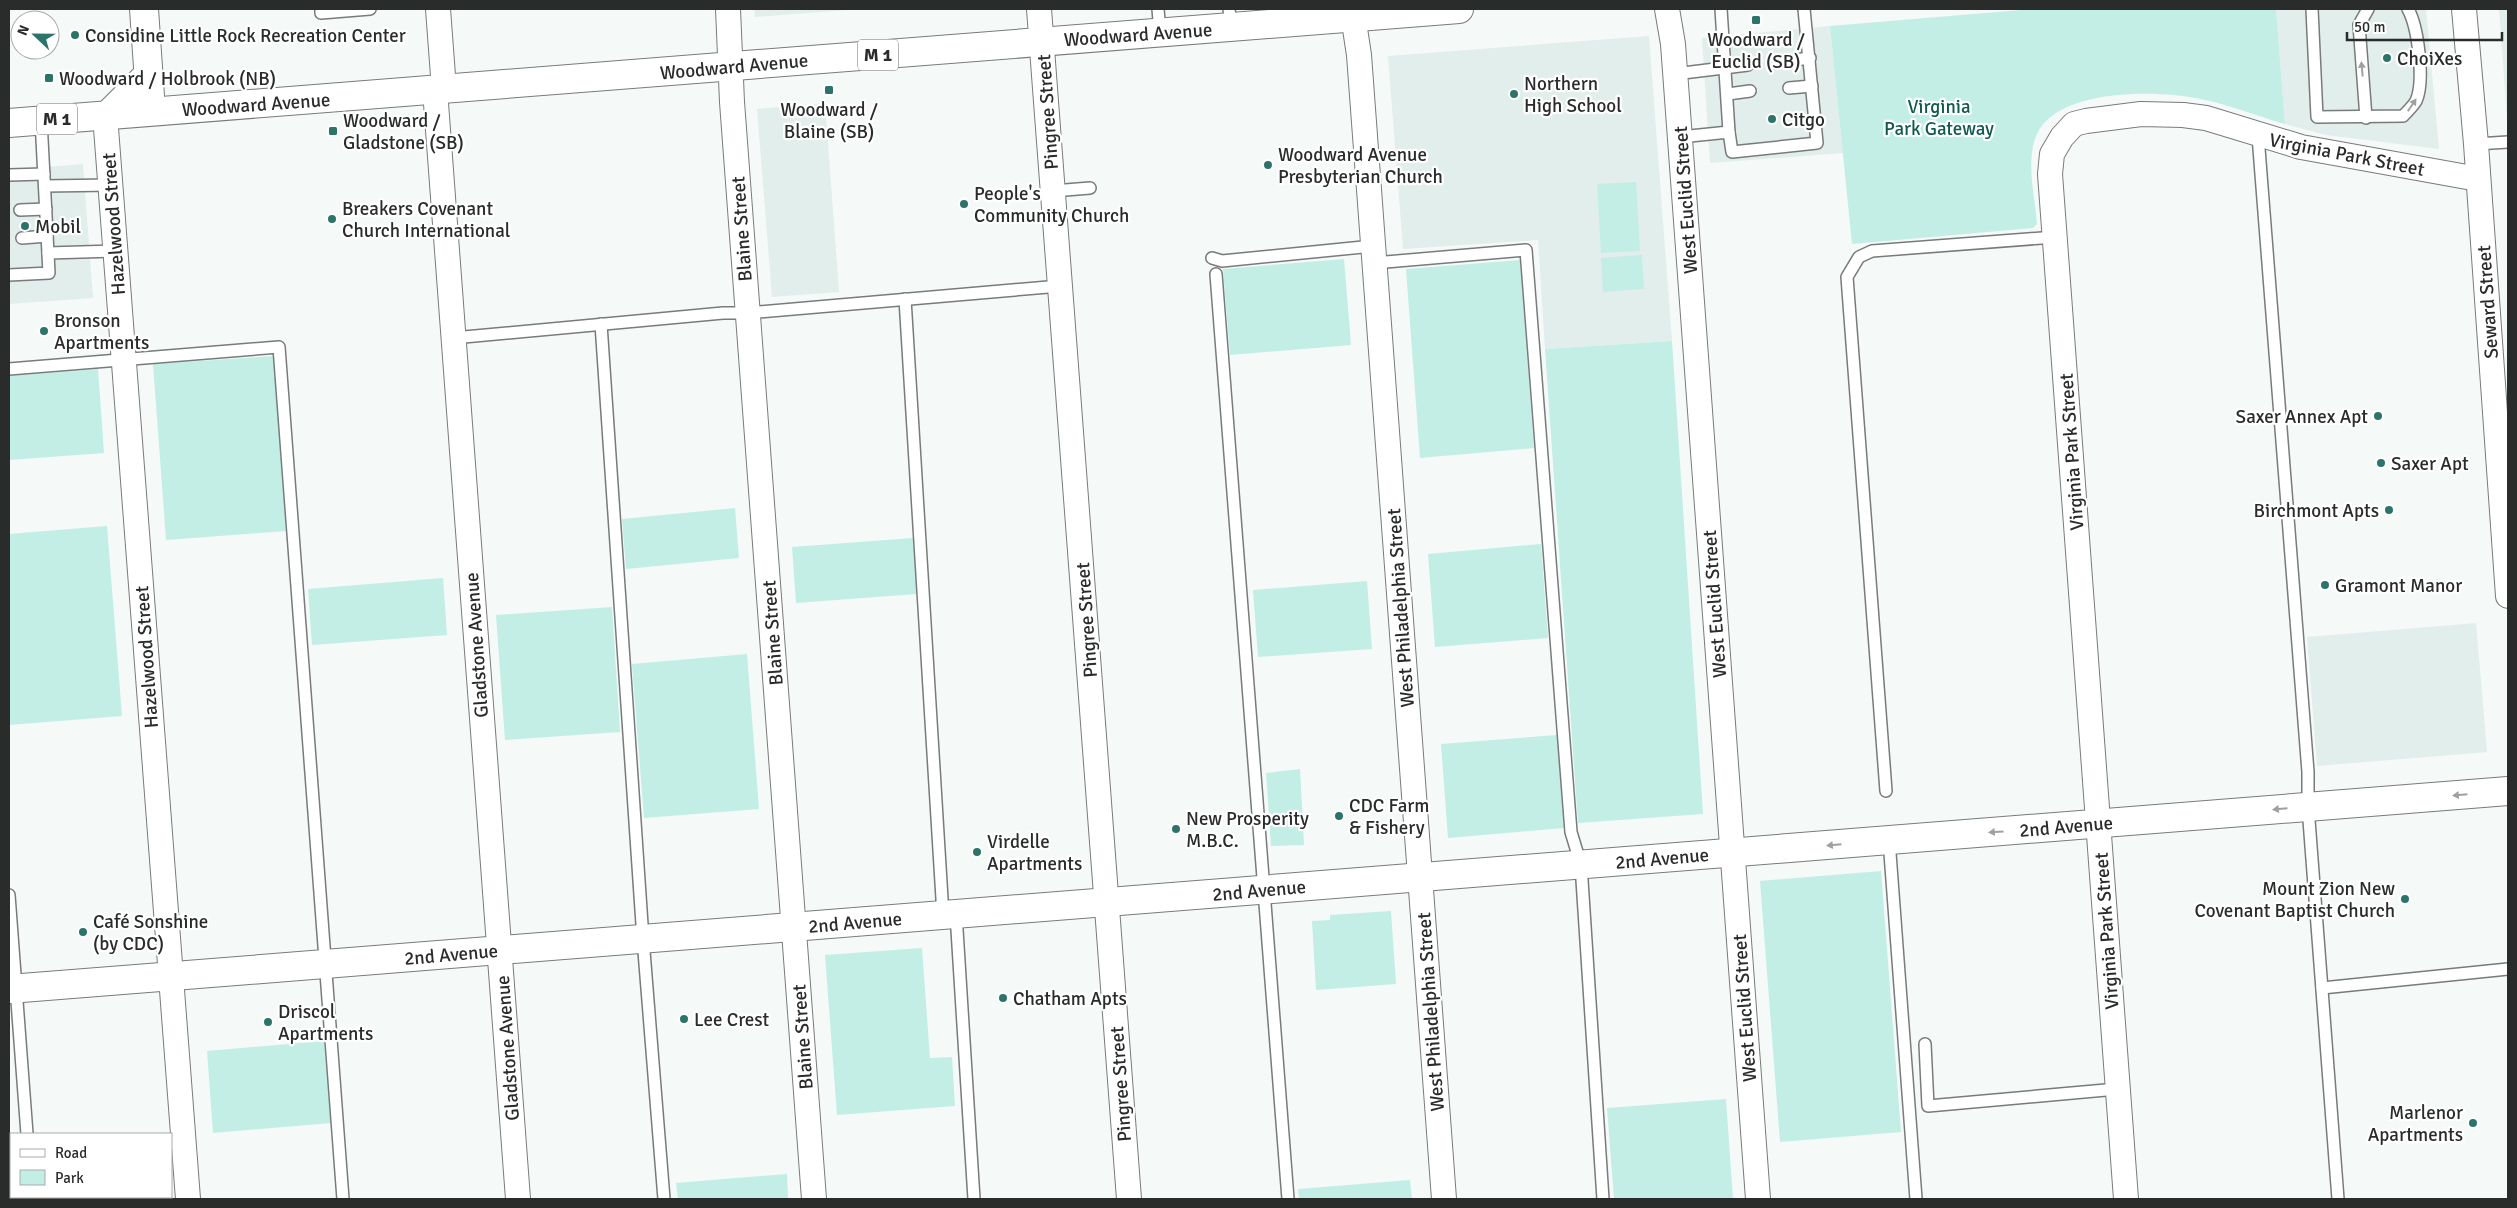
<svg xmlns="http://www.w3.org/2000/svg" width="2517" height="1208" font-family="Signika,sans-serif">
	<style>
		.built { fill: #e1eeec }
		.green { fill: #c2eee6 }
		.lines { fill: none; stroke-linecap: round; stroke-linejoin: round }
		.lane-casing { stroke: #787b7a; stroke-width: 14 }
		.street-casing { stroke: #787b7a; stroke-width: 26 }
		.secondary-casing { stroke: #787b7a; stroke-width: 30 }
		.primary-casing { stroke: #787b7a; stroke-width: 30 }
		.lane { stroke: #fff; stroke-width: 11 }
		.street { stroke: #fff; stroke-width: 24 }
		.secondary { stroke: #fff; stroke-width: 28 }
		.primary { stroke: #fff; stroke-width: 28 }
		.oneway { fill: #9fa0a0 }
		.poi-dot { fill: #2c7369; stroke: #fff; stroke-width: 2 }
		.labels { text-anchor: middle; stroke-width: 4.5; stroke-linejoin: round; paint-order: stroke }
		.shield { fill: #fff; stroke: #6a6b6b; stroke-width: 1 }
		.shield-label { font-size: 18px; font-weight: bold; fill: #2a2c2b }
		.street-label { font-size: 19px; fill: #2a2c2b; stroke: #fff }
		.poi-label { font-size: 19px; fill: #2a2c2b; stroke: #fff; text-anchor: start }
		.park-label { font-size: 19px; fill: #0e5a51; stroke: #fff }
	</style>
	<rect width="100%" height="100%" fill="#f5f9f8"/>
	<g class="built">
		<path d="M754,9H860L755,17Z"/>
		<path d="M2276,9H2426L2439,149L2326,135L2285,124Z"/>
		<path d="M2499,9H2508V132Z"/>
		<path d="M1830,26L1843,153L1710,163L1702,38Z"/>
		<path d="M1649,36L1672,341L1545,349L1538,240L1403,249L1388,56Z"/>
		<path d="M825,103L839,292L772,297L757,109Z"/>
		<path d="M83,164L93,298L9,304V170Z"/>
		<path d="M2476,623L2487,752L2317,766L2307,637Z"/>
	</g>
	<g class="green">
		<path d="M2033,9H2276L2285,124C2257,116 2230,105 2201,99C2160,90 2064,88 2039,130C2024,156 2035,196 2037,224L2033,228L1852,244L1830,26Z"/>
		<path d="M1636,182L1640,251L1601,253L1597,184Z"/>
		<path d="M1642,255L1644,289L1603,292L1601,258Z"/>
		<path d="M1344,259L1351,345L1230,355L1223,269Z"/>
		<path d="M1520,260L1534,448L1420,458L1406,269Z"/>
		<path d="M1672,341L1703,814L1578,823L1545,349Z"/>
		<path d="M274,356L286,531L166,540L153,364Z"/>
		<path d="M98,369L104,453L9,460V376Z"/>
		<path d="M735,508L739,558L626,569L622,519Z"/>
		<path d="M107,526L122,716L9,725V534Z"/>
		<path d="M913,538L917,594L796,603L792,547Z"/>
		<path d="M1541,544L1548,638L1435,647L1428,554Z"/>
		<path d="M443,578L447,635L312,645L308,589Z"/>
		<path d="M1367,581L1372,649L1258,657L1253,590Z"/>
		<path d="M612,607L620,732L505,740L496,615Z"/>
		<path d="M747,654L759,809L644,818L632,664Z"/>
		<path d="M1557,735L1564,828L1448,838L1441,744Z"/>
		<path d="M1300,769L1304,845L1271,846L1266,773Z"/>
		<path d="M1881,871L1901,1132L1780,1142L1760,881Z"/>
		<path d="M1391,911L1396,984L1316,990L1312,921L1330,920V915Z"/>
		<path d="M922,948L930,1058L952,1057L955,1106L837,1115L825,955Z"/>
		<path d="M324,1041L331,1123L213,1133L207,1051Z"/>
		<path d="M1726,1099L1733,1199H1614L1607,1108Z"/>
		<path d="M787,1174L788,1199H678L676,1183Z"/>
		<path d="M1410,1180L1412,1199H1299L1298,1189Z"/>
	</g>
	<g class="lines">
		<g class="lane-casing">
			<g id="lane">
				<path d="M321,9V13L370,9"/>
				<path d="M1158,9L1160,32"/>
				<path d="M1229,9L1231,27"/>
				<path d="M1721,9L1729,132"/>
				<path d="M2312,9L2317,117L2403,116C2407,112 2413,106 2416,101C2425,81 2418,27 2408,9"/>
				<path d="M1787,61L1810,58"/>
				<path d="M1675,74L1748,65"/>
				<path d="M1789,88L1812,86"/>
				<path d="M1728,94L1750,91"/>
				<path d="M2366,118L2359,25L2368,9"/>
				<path d="M2258,136L2308,772V807L2338,1199"/>
				<path d="M1680,137L1729,132L1732,152L1817,143L1804,9"/>
				<path d="M2476,144L2508,142"/>
				<path d="M9,175L44,174"/>
				<path d="M45,186L111,185"/>
				<path d="M1053,191L1090,188"/>
				<path d="M20,210L46,209"/>
				<path d="M22,238L47,236"/>
				<path d="M48,253L115,251"/>
				<path d="M1212,258L1222,261L1373,246"/>
				<path d="M1374,263L1526,250L1571,832L1581,865L1603,1199"/>
				<path d="M1216,274L1288,1199"/>
				<path d="M9,275L49,273L41,120"/>
				<path d="M905,299L943,915"/>
				<path d="M601,324L643,939L664,1199"/>
				<path d="M453,338L723,313H747L1060,286"/>
				<path d="M9,369L279,347L343,1199"/>
				<path d="M1886,791L1847,277L1859,257L1872,251L2055,237"/>
				<path d="M1889,840L1916,1199"/>
				<path d="M9,895L27,1134"/>
				<path d="M956,914L974,1199"/>
				<path d="M2322,988L2508,969"/>
				<path d="M1925,1044L1928,1106L2117,1089"/>
				<path d="M32,1197V1199"/>
			</g>
		</g>
		<g class="street-casing">
			<g id="street">
				<path d="M438,9L444,89"/>
				<path d="M728,9L732,102L814,1199"/>
				<path d="M1039,9L1129,1199"/>
				<path d="M1352,9L1359,55L1444,1199"/>
				<path d="M1667,9L1673,44L1758,1199"/>
				<path d="M2464,9L2476,144L2508,596"/>
				<path d="M149,71L105,115L188,1199"/>
				<path d="M435,90L518,1199"/>
				<path d="M2126,1199L2050,174L2052,154L2062,137L2074,124L2086,121L2141,114L2183,115L2206,118L2301,147L2478,179"/>
			</g>
		</g>
		<g class="secondary-casing">
			<g id="secondary">
				<path d="M144,9L151,111"/>
				<path d="M9,989L2508,791"/>
			</g>
		</g>
		<g class="primary-casing">
			<path id="primary" d="M9,123L1459,9"/>
		</g>
		<use href="#lane" class="lane"/>
		<use href="#street" class="street"/>
		<use href="#secondary" class="secondary"/>
		<use href="#primary" class="primary"/>
	</g>
	<defs><path id="oneway-solid" d="M-6-.8H1V-3.2L6.5 0L1 3.2V.8H-6Z" transform="scale(1.25)"/></defs>
	<g class="oneway">
		<use href="#oneway-solid" transform="translate(2362 69) rotate(-95)"/>
		<use href="#oneway-solid" transform="translate(2412 105) rotate(-56)"/>
		<use href="#oneway-solid" transform="translate(2460 795) rotate(175)"/>
		<use href="#oneway-solid" transform="translate(2280 809) rotate(175)"/>
		<use href="#oneway-solid" transform="translate(1996 832) rotate(176)"/>
		<use href="#oneway-solid" transform="translate(1834 845) rotate(175)"/>
	</g>
	<g class="poi-dot">
		<rect x="1751" y="15" width="10" height="10" rx="2.5"/>
		<circle cx="75" cy="35" r="5"/>
		<circle cx="2387" cy="58" r="5"/>
		<rect x="44" y="73" width="10" height="10" rx="2.5"/>
		<rect x="824" y="85" width="10" height="10" rx="2.5"/>
		<circle cx="1514" cy="94" r="5"/>
		<circle cx="1772" cy="119" r="5"/>
		<rect x="328" y="126" width="10" height="10" rx="2.5"/>
		<circle cx="1268" cy="165" r="5"/>
		<circle cx="964" cy="204" r="5"/>
		<circle cx="332" cy="219" r="5"/>
		<circle cx="25" cy="226" r="5"/>
		<circle cx="44" cy="331" r="5"/>
		<circle cx="2378" cy="416" r="5"/>
		<circle cx="2381" cy="463" r="5"/>
		<circle cx="2389" cy="510" r="5"/>
		<circle cx="2325" cy="585" r="5"/>
		<circle cx="1339" cy="816" r="5"/>
		<circle cx="1176" cy="829" r="5"/>
		<circle cx="977" cy="852" r="5"/>
		<circle cx="2405" cy="899" r="5"/>
		<circle cx="83" cy="932" r="5"/>
		<circle cx="1003" cy="998" r="5"/>
		<circle cx="684" cy="1019" r="5"/>
		<circle cx="268" cy="1022" r="5"/>
		<circle cx="2473" cy="1123" r="5"/>
	</g>
	<g class="labels">
		<g class="shield">
			<rect x="858" y="39.5" width="40" height="31" rx="4"/>
			<rect x="37" y="103.5" width="40" height="31" rx="4"/>
		</g>
		<g class="shield-label">
			<text x="878" y="61">M 1</text>
			<text x="57" y="125">M 1</text>
		</g>
		<g class="street-label">
			<text transform="translate(1138 34) rotate(-4)" y="7">Woodward Avenue</text>
			<text transform="translate(734 66) rotate(-5)" y="7">Woodward Avenue</text>
			<text transform="translate(256 104) rotate(-4)" y="7">Woodward Avenue</text>
			<text transform="translate(1047 112) rotate(-94)" y="7">Pingree Street</text>
			<text transform="translate(2347 154) rotate(11)" y="7">Virginia Park Street</text>
			<text transform="translate(1685 200) rotate(-94)" y="7">West Euclid Street</text>
			<text transform="translate(113 224) rotate(-94)" y="7">Hazelwood Street</text>
			<text transform="translate(741 229) rotate(-94)" y="7">Blaine Street</text>
			<text transform="translate(2487 302) rotate(-94)" y="7">Seward Street</text>
			<text transform="translate(2071 452) rotate(-94)" y="7">Virginia Park Street</text>
			<text transform="translate(1714 604) rotate(-94)" y="7">West Euclid Street</text>
			<text transform="translate(1400 608) rotate(-94)" y="7">West Philadelphia Street</text>
			<text transform="translate(1086 620) rotate(-94)" y="7">Pingree Street</text>
			<text transform="translate(772 633) rotate(-94)" y="7">Blaine Street</text>
			<text transform="translate(476 645) rotate(-94)" y="7">Gladstone Avenue</text>
			<text transform="translate(146 657) rotate(-94)" y="7">Hazelwood Street</text>
			<text transform="translate(2066 826) rotate(-5)" y="7">2nd Avenue</text>
			<text transform="translate(1662 858) rotate(-5)" y="7">2nd Avenue</text>
			<text transform="translate(1259 890) rotate(-5)" y="7">2nd Avenue</text>
			<text transform="translate(855 922) rotate(-5)" y="7">2nd Avenue</text>
			<text transform="translate(2106 931) rotate(-94)" y="7">Virginia Park Street</text>
			<text transform="translate(451 954) rotate(-5)" y="7">2nd Avenue</text>
			<text transform="translate(1744 1008) rotate(-94)" y="7">West Euclid Street</text>
			<text transform="translate(1430 1012) rotate(-94)" y="7">West Philadelphia Street</text>
			<text transform="translate(802 1037) rotate(-94)" y="7">Blaine Street</text>
			<text transform="translate(507 1048) rotate(-94)" y="7">Gladstone Avenue</text>
			<text transform="translate(1120 1084) rotate(-94)" y="7">Pingree Street</text>
		</g>
		<g class="poi-label">
			<text x="85" y="42">Considine Little Rock Recreation Center</text>
			<text x="1756" y="46" text-anchor="middle">Woodward /<tspan x="1756" dy="22">Euclid (SB)</tspan></text>
			<text x="2397" y="65">ChoiXes</text>
			<text x="59" y="85">Woodward / Holbrook (NB)</text>
			<text x="1524" y="90">Northern<tspan x="1524" dy="22">High School</tspan></text>
			<text x="829" y="116" text-anchor="middle">Woodward /<tspan x="829" dy="22">Blaine (SB)</tspan></text>
			<text x="1782" y="126">Citgo</text>
			<text x="343" y="127">Woodward /<tspan x="343" dy="22">Gladstone (SB)</tspan></text>
			<text x="1278" y="161">Woodward Avenue<tspan x="1278" dy="22">Presbyterian Church</tspan></text>
			<text x="974" y="200">People's<tspan x="974" dy="22">Community Church</tspan></text>
			<text x="342" y="215">Breakers Covenant<tspan x="342" dy="22">Church International</tspan></text>
			<text x="35" y="233">Mobil</text>
			<text x="54" y="327">Bronson<tspan x="54" dy="22">Apartments</tspan></text>
			<text x="2368" y="423" text-anchor="end">Saxer Annex Apt</text>
			<text x="2391" y="470">Saxer Apt</text>
			<text x="2379" y="517" text-anchor="end">Birchmont Apts</text>
			<text x="2335" y="592">Gramont Manor</text>
			<text x="1349" y="812">CDC Farm<tspan x="1349" dy="22">&amp; Fishery</tspan></text>
			<text x="1186" y="825">New Prosperity<tspan x="1186" dy="22">M.B.C.</tspan></text>
			<text x="987" y="848">Virdelle<tspan x="987" dy="22">Apartments</tspan></text>
			<text x="2395" y="895" text-anchor="end">Mount Zion New<tspan x="2395" dy="22">Covenant Baptist Church</tspan></text>
			<text x="93" y="928">Café Sonshine<tspan x="93" dy="22">(by CDC)</tspan></text>
			<text x="1013" y="1005">Chatham Apts</text>
			<text x="278" y="1018">Driscol<tspan x="278" dy="22">Apartments</tspan></text>
			<text x="694" y="1026">Lee Crest</text>
			<text x="2463" y="1119" text-anchor="end">Marlenor<tspan x="2463" dy="22">Apartments</tspan></text>
		</g>
		<g class="park-label">
			<text x="1939" y="113">Virginia<tspan x="1939" dy="22">Park Gateway</tspan></text>
		</g>
	</g>
	<rect width="2517" height="1208" fill="none" stroke="#2a2c2b" stroke-width="20"/>
	<rect x="10" y="1133" width="162" height="65" fill="#ffffff" stroke="#aaabaa"/>
	<rect x="20" y="1149" width="25" height="8" fill="#ffffff" stroke="#aaabaa"/>
	<text x="55" y="1158" font-size="15" fill="#2a2c2b">Road</text>
	<rect x="20" y="1170" width="25" height="15" fill="#c2eee6" stroke="#aaabaa"/>
	<text x="55" y="1183" font-size="15" fill="#2a2c2b">Park</text>
	<g transform="translate(35 35) rotate(292)"><circle r="24" fill="#ffffff" stroke="#aaabaa"/>
	<path d="M0-4L9 19L0 12L-9 19Z" fill="#2c7369"/>
	<text y="-8" font-size="14" font-weight="bold" text-anchor="middle" fill="#2a2c2b">N</text>
	</g>
	<path d="M2347 32v8h155v-8" fill="none" stroke="#2a2c2b" stroke-width="2.5"/>
	<text x="2354" y="32" font-size="15" fill="#2a2c2b" stroke="#ffffff" stroke-width="4" paint-order="stroke">50 m</text>
</svg>
